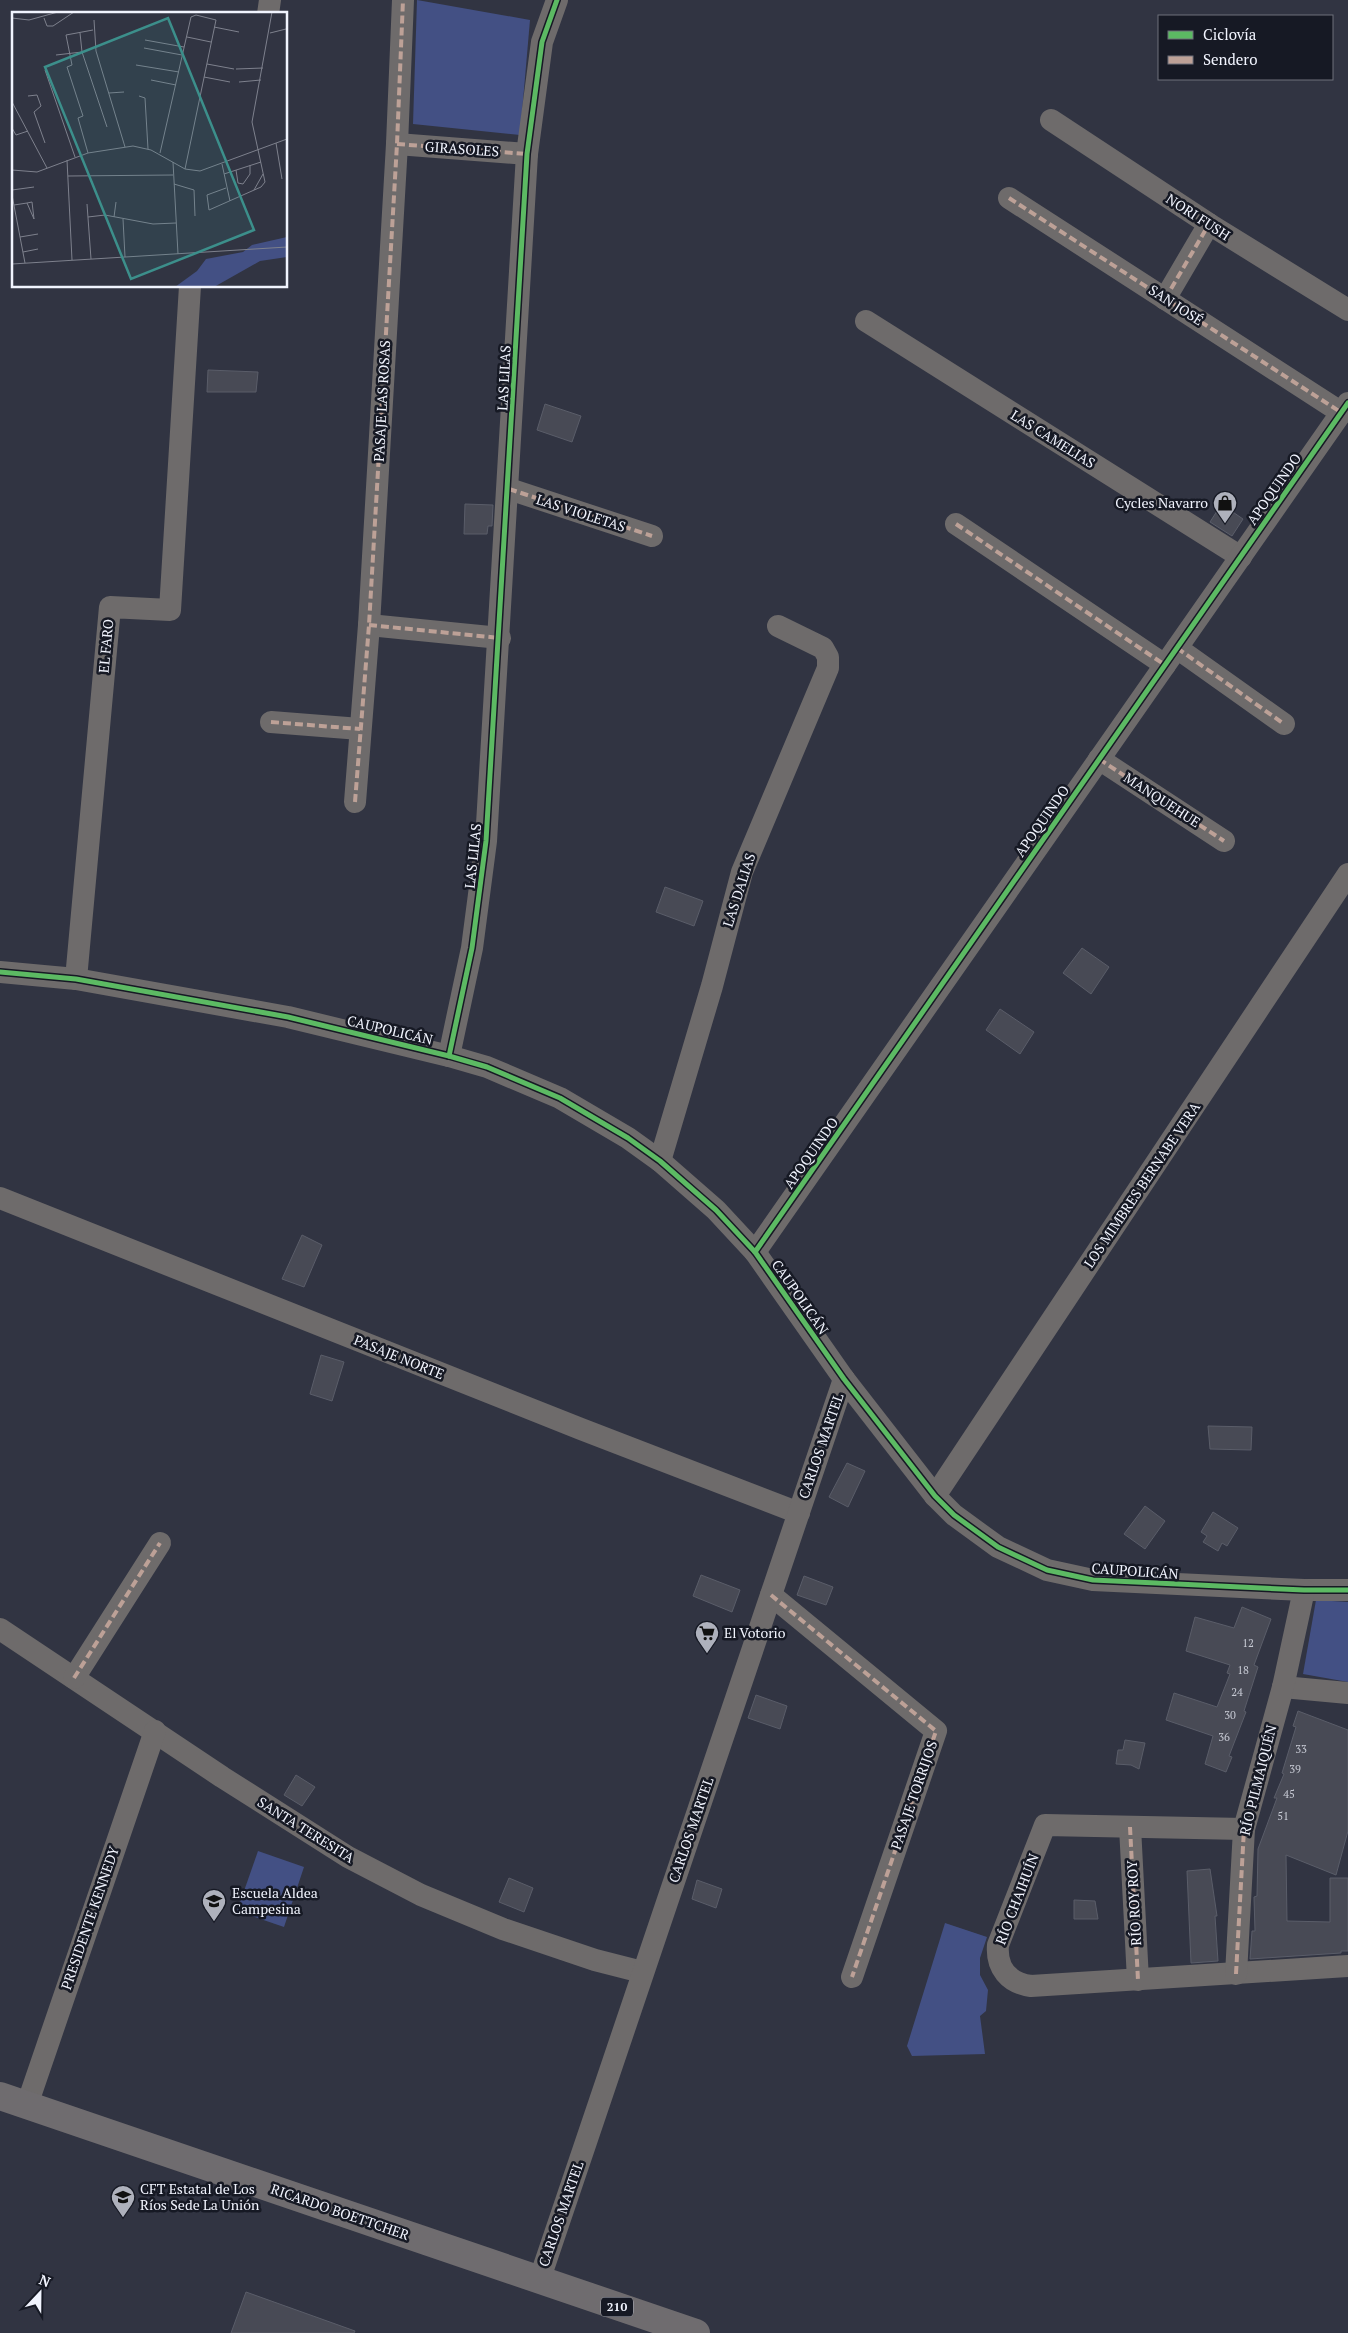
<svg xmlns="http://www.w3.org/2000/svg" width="1348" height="2333" font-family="'PT Serif',serif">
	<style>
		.green { fill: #435084 }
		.building { fill: #484a55; stroke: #5a5d69 }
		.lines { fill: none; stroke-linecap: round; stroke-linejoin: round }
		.minor { stroke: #6e6b6b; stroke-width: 22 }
		.major { stroke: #6f6c6f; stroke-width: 28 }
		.quiet { stroke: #bda197; stroke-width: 4; stroke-dasharray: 8 4; stroke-linecap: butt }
		.cycleway-casing { stroke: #161924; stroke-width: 8 }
		.cycleway { stroke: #5cba63; stroke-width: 5 }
		.labels { text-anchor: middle; stroke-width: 5; stroke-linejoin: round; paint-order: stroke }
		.number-label { font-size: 11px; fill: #c7cad4 }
		.shield { fill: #161924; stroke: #afb2bd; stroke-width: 1 }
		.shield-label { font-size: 12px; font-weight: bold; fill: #f1f4fe }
		.street-label { font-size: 14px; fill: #f1f4fe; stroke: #161924 }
		.poi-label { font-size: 14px; fill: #f1f4fe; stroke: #161924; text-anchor: start }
		.inset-road { fill: none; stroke: #7e818d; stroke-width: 1 }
		.view { fill: #3c8f8b; fill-opacity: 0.15; stroke: #3c8f8b; stroke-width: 2.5 }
		.inset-edge { fill: none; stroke: #f1f4fe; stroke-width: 2.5 }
	</style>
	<rect width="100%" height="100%" fill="#313442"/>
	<g class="green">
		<path d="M417,0L530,20L520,135L413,124Z"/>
		<path d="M1316,1600L1348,1602V1682L1303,1674Z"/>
		<path d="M258,1851L304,1867L284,1927L237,1911Z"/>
		<path d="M945,1923L987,1937L980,1958V1975L988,1990L986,2011L980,2016L985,2054L912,2056L907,2046Z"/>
	</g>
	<g class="building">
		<path d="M208,370L258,372L256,392H207Z"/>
		<path d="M545,404L581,416L572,442L537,430Z"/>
		<path d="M465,504L493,505L492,526H488L487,534H464Z"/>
		<path d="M1224,506L1243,519L1232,536L1210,522L1217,511L1220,513Z"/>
		<path d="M665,887L703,901L694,926L656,912Z"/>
		<path d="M1082,948L1109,967L1091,994L1063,973Z"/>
		<path d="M1000,1009L1034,1032L1020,1054L986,1030Z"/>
		<path d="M302,1235L322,1245L304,1287L282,1279Z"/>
		<path d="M321,1355L344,1362L332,1401L310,1394Z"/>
		<path d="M1208,1426L1252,1427L1251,1450L1210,1449Z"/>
		<path d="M847,1463L865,1471L848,1507L829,1497Z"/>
		<path d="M1145,1506L1165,1521L1145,1549L1124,1534Z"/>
		<path d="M1213,1512L1238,1528L1227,1546L1222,1543L1218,1551L1203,1542L1207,1536L1201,1532Z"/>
		<path d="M701,1575L740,1590L732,1612L693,1596Z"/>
		<path d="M804,1576L833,1587L826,1605L797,1595Z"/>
		<path d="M1242,1607L1271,1619L1254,1665L1258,1667L1244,1711L1246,1712L1229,1756L1232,1757L1226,1772L1205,1764L1213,1736L1166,1720L1174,1693L1217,1707L1230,1674L1227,1673L1230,1665L1186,1651L1195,1617L1234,1628Z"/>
		<path d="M756,1695L787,1706L780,1729L748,1718Z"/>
		<path d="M1298,1711L1348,1730V1831L1336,1875L1286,1855L1287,1921L1330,1922V1878H1348V1951H1341V1953L1250,1959L1252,1931H1255L1254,1897L1257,1896L1258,1849L1277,1798H1274L1284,1774L1282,1773L1296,1727L1293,1726Z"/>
		<path d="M1125,1740L1145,1743L1139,1769L1131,1765L1116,1764L1118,1750H1123Z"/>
		<path d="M296,1775L315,1787L302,1806L284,1795Z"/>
		<path d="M1210,1869L1217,1916H1215L1218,1961L1191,1963L1187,1871Z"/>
		<path d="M509,1878L533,1888L524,1912L499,1902Z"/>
		<path d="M697,1880L722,1889L716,1908L692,1899Z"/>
		<path d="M1074,1900L1095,1901L1098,1919H1074Z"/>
		<path d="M246,2292L355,2331L354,2333H231Z"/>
	</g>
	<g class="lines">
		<g class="minor">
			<path d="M268,14L270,0"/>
			<path d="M1051,120L1209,224L1348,310"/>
			<path d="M397,144L527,154"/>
			<path d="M1009,198L1342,413"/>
			<path d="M1165,299L1209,224"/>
			<path d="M866,321L1241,557"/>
			<path d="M509,489L652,536"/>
			<path d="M956,524L1165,665"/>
			<path d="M369,625L500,638"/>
			<path d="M1177,648L1284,724"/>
			<path d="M271,722L360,729"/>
			<path d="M1099,759L1224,841"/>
			<path d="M355,802L369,625L397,144L403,0"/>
			<path d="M0,972L76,979L288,1017L449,1056L487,1067L560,1098L628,1138L660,1161L716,1210L755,1252L844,1379L935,1496L954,1515L998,1547L1047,1570L1093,1580L1304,1590H1348"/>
			<path d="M76,979L110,607L170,610L190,286"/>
			<path d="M449,1056L472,948L486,841L527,154L542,42L557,0"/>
			<path d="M660,1161L712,986L742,872L828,668V657L823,648L778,626"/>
			<path d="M0,1198L581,1429L799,1513"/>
			<path d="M755,1252L1348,403"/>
			<path d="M935,1496L1348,874"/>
			<path d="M771,1595L936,1731L852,1977"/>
			<path d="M0,1629L222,1777L348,1857L421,1895L503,1929L595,1960L642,1972"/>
			<path d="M74,1678L160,1543"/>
			<path d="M1283,1687L1348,1693"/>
			<path d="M1130,1827L1138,1980"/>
			<path d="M1244,1829L1045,1825L998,1945C996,1968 1009,1983 1031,1986L1348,1966"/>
			<path d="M1236,1974L1244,1829L1283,1687L1304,1590"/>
			<path d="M27,2105L155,1731"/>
			<path d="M539,2281L844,1379"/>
		</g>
		<path class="major" d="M0,2096L696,2333"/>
		<g class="quiet">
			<path d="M397,144L527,154"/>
			<path d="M1009,198L1342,413"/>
			<path d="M1165,299L1209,224"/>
			<path d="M509,489L652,536"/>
			<path d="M956,524L1165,665"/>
			<path d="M369,625L500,638"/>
			<path d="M1177,648L1284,724"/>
			<path d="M271,722L360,729"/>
			<path d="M1099,759L1224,841"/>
			<path d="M355,802L369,625L397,144L403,0"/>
			<path d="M771,1595L936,1731L852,1977"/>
			<path d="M74,1678L160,1543"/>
			<path d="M1130,1827L1138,1980"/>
			<path d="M1236,1974L1244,1829"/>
		</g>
		<g class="cycleway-casing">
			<g id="cycleway">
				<path d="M0,972L76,979L288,1017L449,1056L487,1067L560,1098L628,1138L660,1161L716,1210L755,1252L844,1379L935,1496L954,1515L998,1547L1047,1570L1093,1580L1304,1590H1348"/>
				<path d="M449,1056L472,948L486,841L527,154L542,42L557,0"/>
				<path d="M755,1252L1348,403"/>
			</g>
		</g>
		<use href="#cycleway" class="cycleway"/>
	</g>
	<defs>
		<g id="shop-pin" transform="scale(1.25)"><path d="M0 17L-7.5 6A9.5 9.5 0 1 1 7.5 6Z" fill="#aeb1bc" stroke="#161924"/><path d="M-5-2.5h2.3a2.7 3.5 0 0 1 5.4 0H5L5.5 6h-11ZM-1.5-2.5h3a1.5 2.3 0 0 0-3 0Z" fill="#111"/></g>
		<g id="supermarket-pin" transform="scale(1.25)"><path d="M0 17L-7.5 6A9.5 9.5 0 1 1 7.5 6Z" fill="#aeb1bc" stroke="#161924"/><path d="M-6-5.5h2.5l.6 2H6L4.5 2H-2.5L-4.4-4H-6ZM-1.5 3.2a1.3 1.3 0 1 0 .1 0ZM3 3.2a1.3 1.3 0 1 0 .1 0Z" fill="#111"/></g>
		<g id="school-pin" transform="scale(1.25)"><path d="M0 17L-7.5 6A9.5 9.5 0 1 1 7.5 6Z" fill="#aeb1bc" stroke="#161924"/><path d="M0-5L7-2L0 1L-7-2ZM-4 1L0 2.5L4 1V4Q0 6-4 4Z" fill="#111"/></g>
		<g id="university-pin" transform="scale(1.25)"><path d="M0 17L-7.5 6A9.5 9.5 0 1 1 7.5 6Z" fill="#aeb1bc" stroke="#161924"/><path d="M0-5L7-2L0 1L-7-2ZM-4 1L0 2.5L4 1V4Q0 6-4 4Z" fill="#111"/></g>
	</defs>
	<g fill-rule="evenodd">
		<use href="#shop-pin" x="1225" y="503"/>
		<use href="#supermarket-pin" x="707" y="1633"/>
		<use href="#school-pin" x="214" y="1901"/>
		<use href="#university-pin" x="123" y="2197"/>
	</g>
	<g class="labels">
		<g class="number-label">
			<text x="1248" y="1647">12</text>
			<text x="1243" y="1674">18</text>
			<text x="1237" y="1696">24</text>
			<text x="1230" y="1719">30</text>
			<text x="1224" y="1741">36</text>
			<text x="1301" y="1753">33</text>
			<text x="1295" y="1773">39</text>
			<text x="1289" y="1798">45</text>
			<text x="1283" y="1820">51</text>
		</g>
		<rect class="shield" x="601" y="2297.5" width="32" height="19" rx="4"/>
		<g class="shield-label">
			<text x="617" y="2311">210</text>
		</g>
		<g class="street-label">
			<text transform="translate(462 149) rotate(4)" y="5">GIRASOLES</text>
			<text transform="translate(1198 217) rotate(33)" y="5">NORI FUSH</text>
			<text transform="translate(1176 305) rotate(33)" y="5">SAN JOSÉ</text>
			<text transform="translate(504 378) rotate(-87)" y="5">LAS LILAS</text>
			<text transform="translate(382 401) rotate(-87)" y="5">PASAJE LAS ROSAS</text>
			<text transform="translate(1053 439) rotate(32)" y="5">LAS CAMELIAS</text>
			<text transform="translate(1274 489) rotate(-55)" y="5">APOQUINDO</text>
			<text transform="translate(581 513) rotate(18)" y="5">LAS VIOLETAS</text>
			<text transform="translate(106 646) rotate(-85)" y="5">EL FARO</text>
			<text transform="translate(1162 800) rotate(33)" y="5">MANQUEHUE</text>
			<text transform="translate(1042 821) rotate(-55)" y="5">APOQUINDO</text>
			<text transform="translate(473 856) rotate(-84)" y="5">LAS LILAS</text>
			<text transform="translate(739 890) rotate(-72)" y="5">LAS DALIAS</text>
			<text transform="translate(390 1030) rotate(13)" y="5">CAUPOLICÁN</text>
			<text transform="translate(811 1153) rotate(-55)" y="5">APOQUINDO</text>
			<text transform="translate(1142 1185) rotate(-56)" y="5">LOS MIMBRES BERNABE VERA</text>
			<text transform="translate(800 1297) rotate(55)" y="5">CAUPOLICÁN</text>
			<text transform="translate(399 1357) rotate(22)" y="5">PASAJE NORTE</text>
			<text transform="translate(821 1446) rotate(-71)" y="5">CARLOS MARTEL</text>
			<text transform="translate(1135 1571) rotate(4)" y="5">CAUPOLICÁN</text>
			<text transform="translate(1258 1780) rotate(-76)" y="5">RÍO PILMAIQUÉN</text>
			<text transform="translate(914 1795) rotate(-71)" y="5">PASAJE TORRIJOS</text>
			<text transform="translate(306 1830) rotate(32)" y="5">SANTA TERESITA</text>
			<text transform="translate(691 1830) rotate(-71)" y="5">CARLOS MARTEL</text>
			<text transform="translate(1017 1899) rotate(-69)" y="5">RÍO CHAIHUÍN</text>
			<text transform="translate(1134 1903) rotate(-93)" y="5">RÍO ROY ROY</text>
			<text transform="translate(90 1918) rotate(-71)" y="5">PRESIDENTE KENNEDY</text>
			<text transform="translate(340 2212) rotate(19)" y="5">RICARDO BOETTCHER</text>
			<text transform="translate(561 2214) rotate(-71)" y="5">CARLOS MARTEL</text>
		</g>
		<g class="poi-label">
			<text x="1208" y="508" text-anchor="end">Cycles Navarro</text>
			<text x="724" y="1638">El Votorio</text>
			<text x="232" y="1898">Escuela Aldea<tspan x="232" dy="16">Campesina</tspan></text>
			<text x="140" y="2194">CFT Estatal de Los<tspan x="140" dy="16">Ríos Sede La Unión</tspan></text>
		</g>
	</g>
	<g transform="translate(12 12)">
		<rect width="275" height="275" fill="#313442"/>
		<path d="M275,225V245L248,249L202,275H163L185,259L194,247L231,240L240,233Z" fill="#435084"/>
		<path class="inset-road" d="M0,6L17,8L46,0M32,6L35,14H41L62,0M82,8L84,39L113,135M202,15L227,20M68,21L70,40L95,115M258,21L274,17M175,25L199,30M133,28L172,35M132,36L170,43M44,43L70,40M195,52L222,57M124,53L167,60M224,57L251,56M33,58L63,145M192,65L218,70M139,68L164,73M227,70L249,68M97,81L112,80M16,84L25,83L29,94L22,100L33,131M127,84L133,86L136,137M0,90L35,156M0,116L4,123L16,119M264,131L270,167M76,141L66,106L71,104L55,55L60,53L54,23L81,18M148,141L179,5L184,3L204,8L173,157M55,148L60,248M161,150L166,242M210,152L218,189M0,158L25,160L76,141L121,134L139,138L173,157L188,159L275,127M224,158L226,171L231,172L238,162V153M212,162L249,150M56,164L161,163M162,172L182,178L183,204M214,176L195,183L197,198L249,175L253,170L240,110L260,0M0,178L22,175M242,178L251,162M0,183L13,251M75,192L79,247M2,193L15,191L20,190L22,207L15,191M76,205L93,203L141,212L164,211M102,205L104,190M111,207L113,245M8,225L26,222M11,240L26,237M0,252L275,235"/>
		<path class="view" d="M156,6L242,218L119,267L33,55Z"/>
		<rect width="275" height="275" class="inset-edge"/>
	</g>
	<rect x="1158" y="15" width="175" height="65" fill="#161924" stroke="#6e717b"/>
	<rect x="1168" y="31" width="25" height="8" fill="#5cba63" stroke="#6e717b"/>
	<text x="1203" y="40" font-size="15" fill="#f1f4fe">Ciclovía</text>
	<rect x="1168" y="56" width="25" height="8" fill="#bda197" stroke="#6e717b"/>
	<text x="1203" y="65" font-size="15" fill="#f1f4fe">Sendero</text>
	<g transform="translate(40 2293) rotate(22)" stroke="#161924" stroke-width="4" paint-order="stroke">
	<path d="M0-4L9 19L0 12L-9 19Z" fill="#f1f4fe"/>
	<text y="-8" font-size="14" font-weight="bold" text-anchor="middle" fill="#f1f4fe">N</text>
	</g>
</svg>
